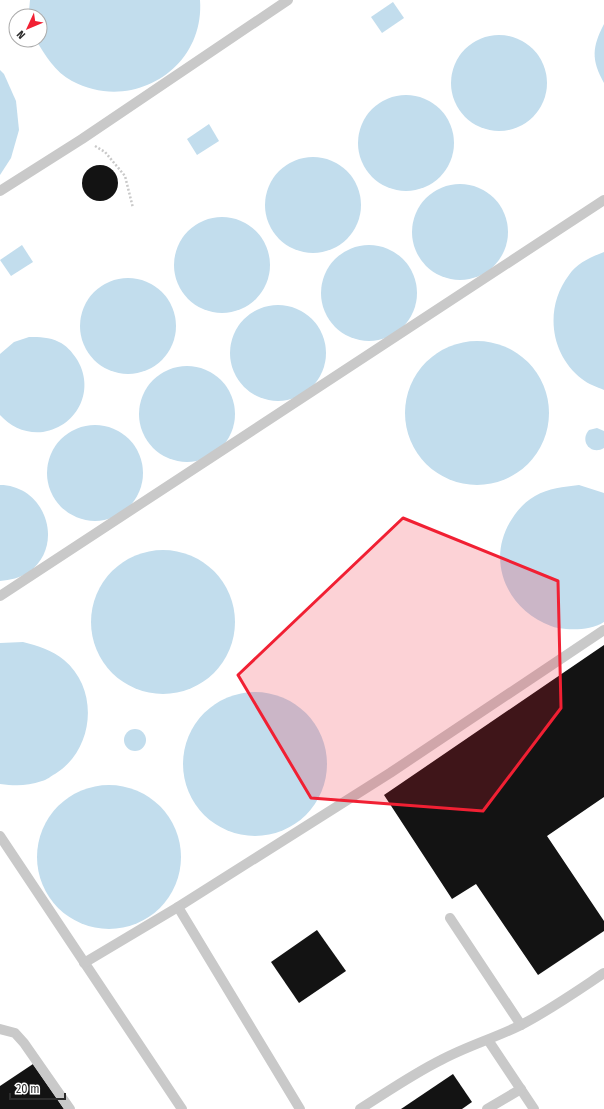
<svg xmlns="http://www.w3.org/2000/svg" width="604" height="1109" font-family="'Fira Sans Condensed',sans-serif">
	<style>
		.water { fill: #c2dded }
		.building { fill: #131313 }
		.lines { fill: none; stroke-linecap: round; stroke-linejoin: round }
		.path { stroke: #c9c9c9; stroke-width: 2.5; stroke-dasharray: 2 2; stroke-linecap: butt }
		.lane { stroke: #c9c9c9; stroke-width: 10 }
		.marked { fill: #f12033; fill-opacity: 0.2; stroke: #f12033; stroke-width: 3; stroke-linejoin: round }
	</style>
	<rect width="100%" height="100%" fill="#fff"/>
	<g class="water">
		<path d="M30,0H200C205,69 132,113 72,81C55,72 45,55 36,40H40V16H30L29,11Z"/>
		<path d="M393,2L404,18L382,33L371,17Z"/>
		<path d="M604,24V83C591,60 592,47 604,24Z"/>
		<circle cx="499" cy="83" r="48"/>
		<path d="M0,70L4,74L16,101L19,130L11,158L0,175Z"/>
		<circle cx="406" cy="143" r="48"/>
		<path d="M209,124L219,141L197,155L187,139Z"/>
		<circle cx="313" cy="205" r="48"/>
		<circle cx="460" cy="232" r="48"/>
		<circle cx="222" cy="265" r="48"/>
		<path d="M22,245L33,262L11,276L0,260Z"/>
		<circle cx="369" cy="293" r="48"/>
		<path d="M604,252V390C597,387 588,384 582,379C550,354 544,308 569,275C577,263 591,257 604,252Z"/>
		<circle cx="128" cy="326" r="48"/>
		<circle cx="278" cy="353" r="48"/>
		<path d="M29,337C40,337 49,337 59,342C66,345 72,352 76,358C96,388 79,426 43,432C26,434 11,427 0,415V354L14,342Z"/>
		<circle cx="477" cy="413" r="72"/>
		<circle cx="187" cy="414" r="48"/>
		<circle cx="95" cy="473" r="48"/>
		<path d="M597,428L604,431V448C591,456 579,441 589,430Z"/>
		<path d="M0,485C45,485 66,545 29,572C20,578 10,580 0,581Z"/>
		<path d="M579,485L604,493V622C593,629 578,630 566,629C561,628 555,628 551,626C508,610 486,563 510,522C516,512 524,502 535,496C549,488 563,487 579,485Z"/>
		<circle cx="163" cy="622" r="72"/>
		<path d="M23,642C38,646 52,650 64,660C100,690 94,750 55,774C51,776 47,780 42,781C27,786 16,786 0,784V643Z"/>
		<circle cx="255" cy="764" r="72"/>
		<circle cx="135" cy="740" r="11"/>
		<circle cx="109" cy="857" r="72"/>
	</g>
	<g class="building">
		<circle cx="100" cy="183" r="18"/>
		<path d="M604,645V797L547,836L604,921V931L538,975L476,884L452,899L384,795Z"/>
		<path d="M317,930L346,971L299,1003L271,962Z"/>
		<path d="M33,1064L64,1109H0V1086Z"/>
		<path d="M453,1074L472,1102L462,1109H401Z"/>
	</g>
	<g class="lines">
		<path class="path" d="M95,146L105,152L125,176L133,208"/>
		<g class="lane">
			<path d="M0,191L82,139L288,0"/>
			<path d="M0,596L604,200"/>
			<path d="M0,836L182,1109"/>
			<path d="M178,907L300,1109"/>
			<path d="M450,918L521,1025"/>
			<path d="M84,963L178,907L390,773L604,630"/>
			<path d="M0,1029L15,1033L24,1043L70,1109"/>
			<path d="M488,1040L534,1109"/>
			<path d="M360,1109C387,1092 413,1074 441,1060C467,1046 495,1038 521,1025C550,1010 577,991 604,973"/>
			<path d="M487,1109L521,1089"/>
		</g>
	</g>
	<path class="marked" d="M403,518L558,581L561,708L483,811L311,798L238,675Z"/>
	<g transform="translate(28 28) rotate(226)"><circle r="19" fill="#ffffff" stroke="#ababab"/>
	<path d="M0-3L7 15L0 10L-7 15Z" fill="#f12033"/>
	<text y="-6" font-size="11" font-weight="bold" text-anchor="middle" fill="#2c2c2c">N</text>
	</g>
	<path d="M10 1093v6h55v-6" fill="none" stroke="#2c2c2c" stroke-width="2"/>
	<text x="16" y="1093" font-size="12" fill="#2c2c2c" stroke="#ffffff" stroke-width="3" paint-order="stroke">20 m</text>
</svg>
